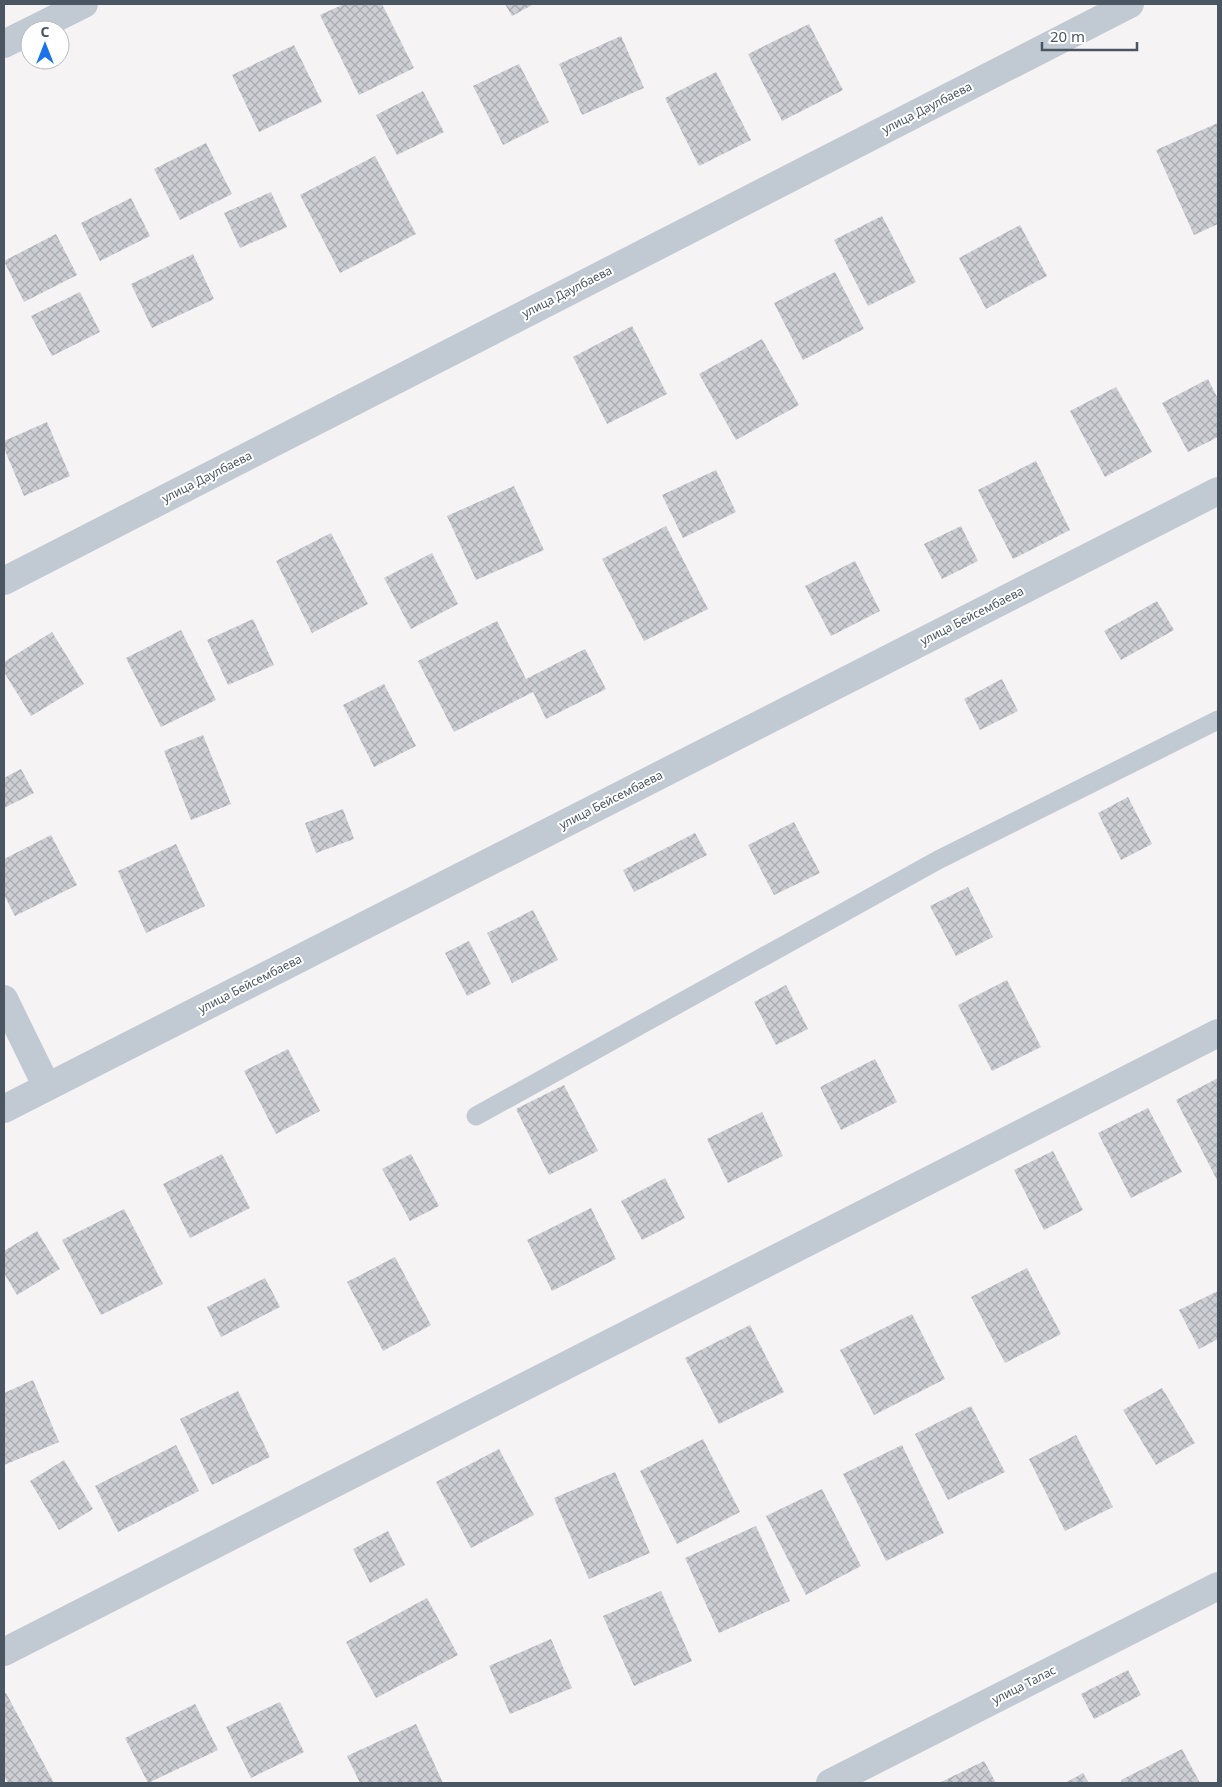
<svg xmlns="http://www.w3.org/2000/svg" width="1222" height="1787" font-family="'Noto Sans',sans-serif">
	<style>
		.building { fill: url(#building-cross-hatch) }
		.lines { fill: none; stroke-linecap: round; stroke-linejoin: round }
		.service { stroke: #c1cad2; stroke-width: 19 }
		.minor { stroke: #c1cad2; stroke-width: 28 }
		.tertiary { stroke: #c1cad2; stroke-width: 28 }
		.labels { text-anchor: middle; stroke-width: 4; stroke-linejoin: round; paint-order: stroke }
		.street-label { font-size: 12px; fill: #4a5661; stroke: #fff }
	</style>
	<defs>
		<pattern id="building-cross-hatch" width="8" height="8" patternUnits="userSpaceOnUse" patternTransform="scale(1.25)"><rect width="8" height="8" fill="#cdcfd5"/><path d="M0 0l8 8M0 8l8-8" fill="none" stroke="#a8abb0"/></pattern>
	</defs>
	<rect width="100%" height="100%" fill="#f5f3f3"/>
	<g class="building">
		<path d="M344,4H382L414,68L359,95L320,15Z"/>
		<path d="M505,4H534L512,16Z"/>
		<path d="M809,24L843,90L782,121L748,54Z"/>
		<path d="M621,36L644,88L582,115L559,64Z"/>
		<path d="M294,45L322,102L259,132L232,75Z"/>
		<path d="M519,64L549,122L503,145L473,86Z"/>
		<path d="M716,72L751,140L699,166L665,98Z"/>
		<path d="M423,91L444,132L397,155L376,115Z"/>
		<path d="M1218,123V224L1194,235L1156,150Z"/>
		<path d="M206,143L232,194L180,220L154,169Z"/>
		<path d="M375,156L416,234L340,273L300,195Z"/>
		<path d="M271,192L287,227L240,248L224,213Z"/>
		<path d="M131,198L150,236L100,261L81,223Z"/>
		<path d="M882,216L916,282L868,306L834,240Z"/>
		<path d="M1020,225L1047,276L986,309L959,258Z"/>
		<path d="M56,234L77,275L24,302L4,261Z"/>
		<path d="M193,254L214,299L152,328L131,284Z"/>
		<path d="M835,272L864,329L803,360L774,303Z"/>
		<path d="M80,292L100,332L52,356L31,316Z"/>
		<path d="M632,326L667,394L607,424L573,357Z"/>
		<path d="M762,339L799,405L736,440L699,374Z"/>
		<path d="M1208,379L1218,399V437L1188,452L1162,403Z"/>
		<path d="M1116,387L1152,452L1105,477L1070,411Z"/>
		<path d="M47,422L70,476L24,496L4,448V441Z"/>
		<path d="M1036,461L1070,530L1013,559L978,490Z"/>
		<path d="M716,470L736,512L683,538L662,495Z"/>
		<path d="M514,486L544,550L476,580L447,516Z"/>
		<path d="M666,526L708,609L644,641L602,559Z"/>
		<path d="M961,526L978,561L942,579L924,544Z"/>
		<path d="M331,533L368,604L312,633L276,561Z"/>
		<path d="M432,553L458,604L411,629L384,578Z"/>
		<path d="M855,561L880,611L831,636L805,586Z"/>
		<path d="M1157,601L1174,630L1121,660L1104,631Z"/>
		<path d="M253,619L274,665L228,685L207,640Z"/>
		<path d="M497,621L526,679L585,649L606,689L546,719L533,692L454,732L418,661Z"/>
		<path d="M181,630L216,700L161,727L126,658Z"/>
		<path d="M52,632L84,684L31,716L4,672V662Z"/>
		<path d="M1002,679L1018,711L980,730L964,699Z"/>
		<path d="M384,684L416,746L374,767L343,705Z"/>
		<path d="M203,735L231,804L191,820L164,751Z"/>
		<path d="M21,769L34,793L4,808V778Z"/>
		<path d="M1128,797L1152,844L1121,860L1098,813Z"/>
		<path d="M343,809L354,839L316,853L305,823Z"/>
		<path d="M794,822L820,873L774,895L748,845Z"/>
		<path d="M695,833L707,855L634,892L623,870Z"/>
		<path d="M51,835L77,885L15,916L4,895V859Z"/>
		<path d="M176,844L205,906L146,933L118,871Z"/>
		<path d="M968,887L993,937L956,956L930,906Z"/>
		<path d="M533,910L558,960L512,983L487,933Z"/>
		<path d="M469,941L491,984L467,996L445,953Z"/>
		<path d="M1007,980L1041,1047L992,1071L958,1005Z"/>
		<path d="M786,985L808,1029L776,1045L754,1002Z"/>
		<path d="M288,1049L320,1111L276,1134L244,1071Z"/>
		<path d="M875,1059L897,1102L841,1130L820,1087Z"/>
		<path d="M1218,1078V1182L1176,1100Z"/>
		<path d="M564,1085L598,1151L549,1175L516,1109Z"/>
		<path d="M1148,1108L1182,1172L1131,1198L1098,1133Z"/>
		<path d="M762,1112L783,1156L728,1183L707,1139Z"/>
		<path d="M1053,1151L1083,1210L1044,1230L1014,1170Z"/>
		<path d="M222,1154L250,1208L190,1238L163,1184Z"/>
		<path d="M411,1154L439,1206L410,1221L382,1169Z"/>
		<path d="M665,1178L685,1218L642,1240L621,1201Z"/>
		<path d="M591,1208L616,1259L552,1291L527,1240Z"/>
		<path d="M124,1209L163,1284L101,1315L62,1240Z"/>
		<path d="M37,1231L60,1269L17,1295L4,1273V1251Z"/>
		<path d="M395,1257L431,1325L383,1351L347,1282Z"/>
		<path d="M1027,1268L1061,1334L1005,1363L971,1297Z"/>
		<path d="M265,1278L280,1307L221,1337L207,1307Z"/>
		<path d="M1218,1291V1339L1199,1349L1179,1310Z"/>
		<path d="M912,1314L945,1379L874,1415L840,1350Z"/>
		<path d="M750,1325L784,1392L719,1424L685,1358Z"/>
		<path d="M33,1380L59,1442L4,1465V1393Z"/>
		<path d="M1162,1388L1195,1443L1156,1465L1123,1410Z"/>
		<path d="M238,1391L270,1457L212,1485L180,1419Z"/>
		<path d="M971,1406L1005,1472L948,1500L915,1434Z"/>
		<path d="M1076,1435L1113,1507L1065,1531L1029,1459Z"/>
		<path d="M703,1439L740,1512L677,1544L640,1471Z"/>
		<path d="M176,1445L199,1491L118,1532L95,1486Z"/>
		<path d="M902,1445L944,1533L886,1561L843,1474Z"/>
		<path d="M499,1449L534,1515L471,1548L436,1482Z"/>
		<path d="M64,1460L93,1509L59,1530L30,1481Z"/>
		<path d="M615,1472L650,1553L589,1579L554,1498Z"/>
		<path d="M822,1489L861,1566L806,1595L766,1516Z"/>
		<path d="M756,1526L790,1601L719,1633L685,1558Z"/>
		<path d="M388,1531L405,1565L370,1583L353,1549Z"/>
		<path d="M661,1591L692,1661L634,1686L603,1616Z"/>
		<path d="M427,1598L458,1655L376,1698L346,1642Z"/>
		<path d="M551,1639L572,1688L510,1714L489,1666Z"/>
		<path d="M1128,1670L1141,1695L1094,1719L1081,1694Z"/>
		<path d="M6,1693L54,1783H8L4,1776V1694Z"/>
		<path d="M280,1702L304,1752L251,1778L226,1727Z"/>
		<path d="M195,1704L218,1750L148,1783L125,1738Z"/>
		<path d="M416,1724L443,1783H360L347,1756Z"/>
		<path d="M1182,1749L1200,1783H1122L1121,1780Z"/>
		<path d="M984,1761L996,1783H939Z"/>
		<path d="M1083,1773L1089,1783H1065Z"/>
	</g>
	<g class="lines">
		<path class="service" d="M476,1116L938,860L1218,720"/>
		<g class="minor">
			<path d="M4,581L1130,4"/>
			<path d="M4,999L47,1087"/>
			<path d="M4,1109L1218,491"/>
			<path d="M4,1652L1218,1033"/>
			<path d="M830,1783L1218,1586"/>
		</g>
		<g class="tertiary">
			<path d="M32,30L84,4"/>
			<path d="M4,44L30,31"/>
		</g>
	</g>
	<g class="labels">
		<g class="street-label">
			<text transform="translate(927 108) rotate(-27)" y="4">улица Даулбаева</text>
			<text transform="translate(567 292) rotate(-27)" y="4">улица Даулбаева</text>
			<text transform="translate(207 477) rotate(-27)" y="4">улица Даулбаева</text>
			<text transform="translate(972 616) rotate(-27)" y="4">улица Бейсембаева</text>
			<text transform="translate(611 800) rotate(-27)" y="4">улица Бейсембаева</text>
			<text transform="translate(250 984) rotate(-27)" y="4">улица Бейсембаева</text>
			<text transform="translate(1024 1685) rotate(-27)" y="4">улица Талас</text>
		</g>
	</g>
	<rect width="1222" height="1787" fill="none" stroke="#4a5661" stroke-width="10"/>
	<g transform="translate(45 45)"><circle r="24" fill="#ffffff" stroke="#b7bbc0"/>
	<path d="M0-4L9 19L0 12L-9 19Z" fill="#1a73e8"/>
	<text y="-8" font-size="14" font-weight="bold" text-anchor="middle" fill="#4a5661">С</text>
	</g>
	<path d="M1042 42v8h95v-8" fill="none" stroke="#4a5661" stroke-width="2.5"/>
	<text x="1050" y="42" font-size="15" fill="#4a5661" stroke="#ffffff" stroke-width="4" paint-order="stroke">20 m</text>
</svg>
